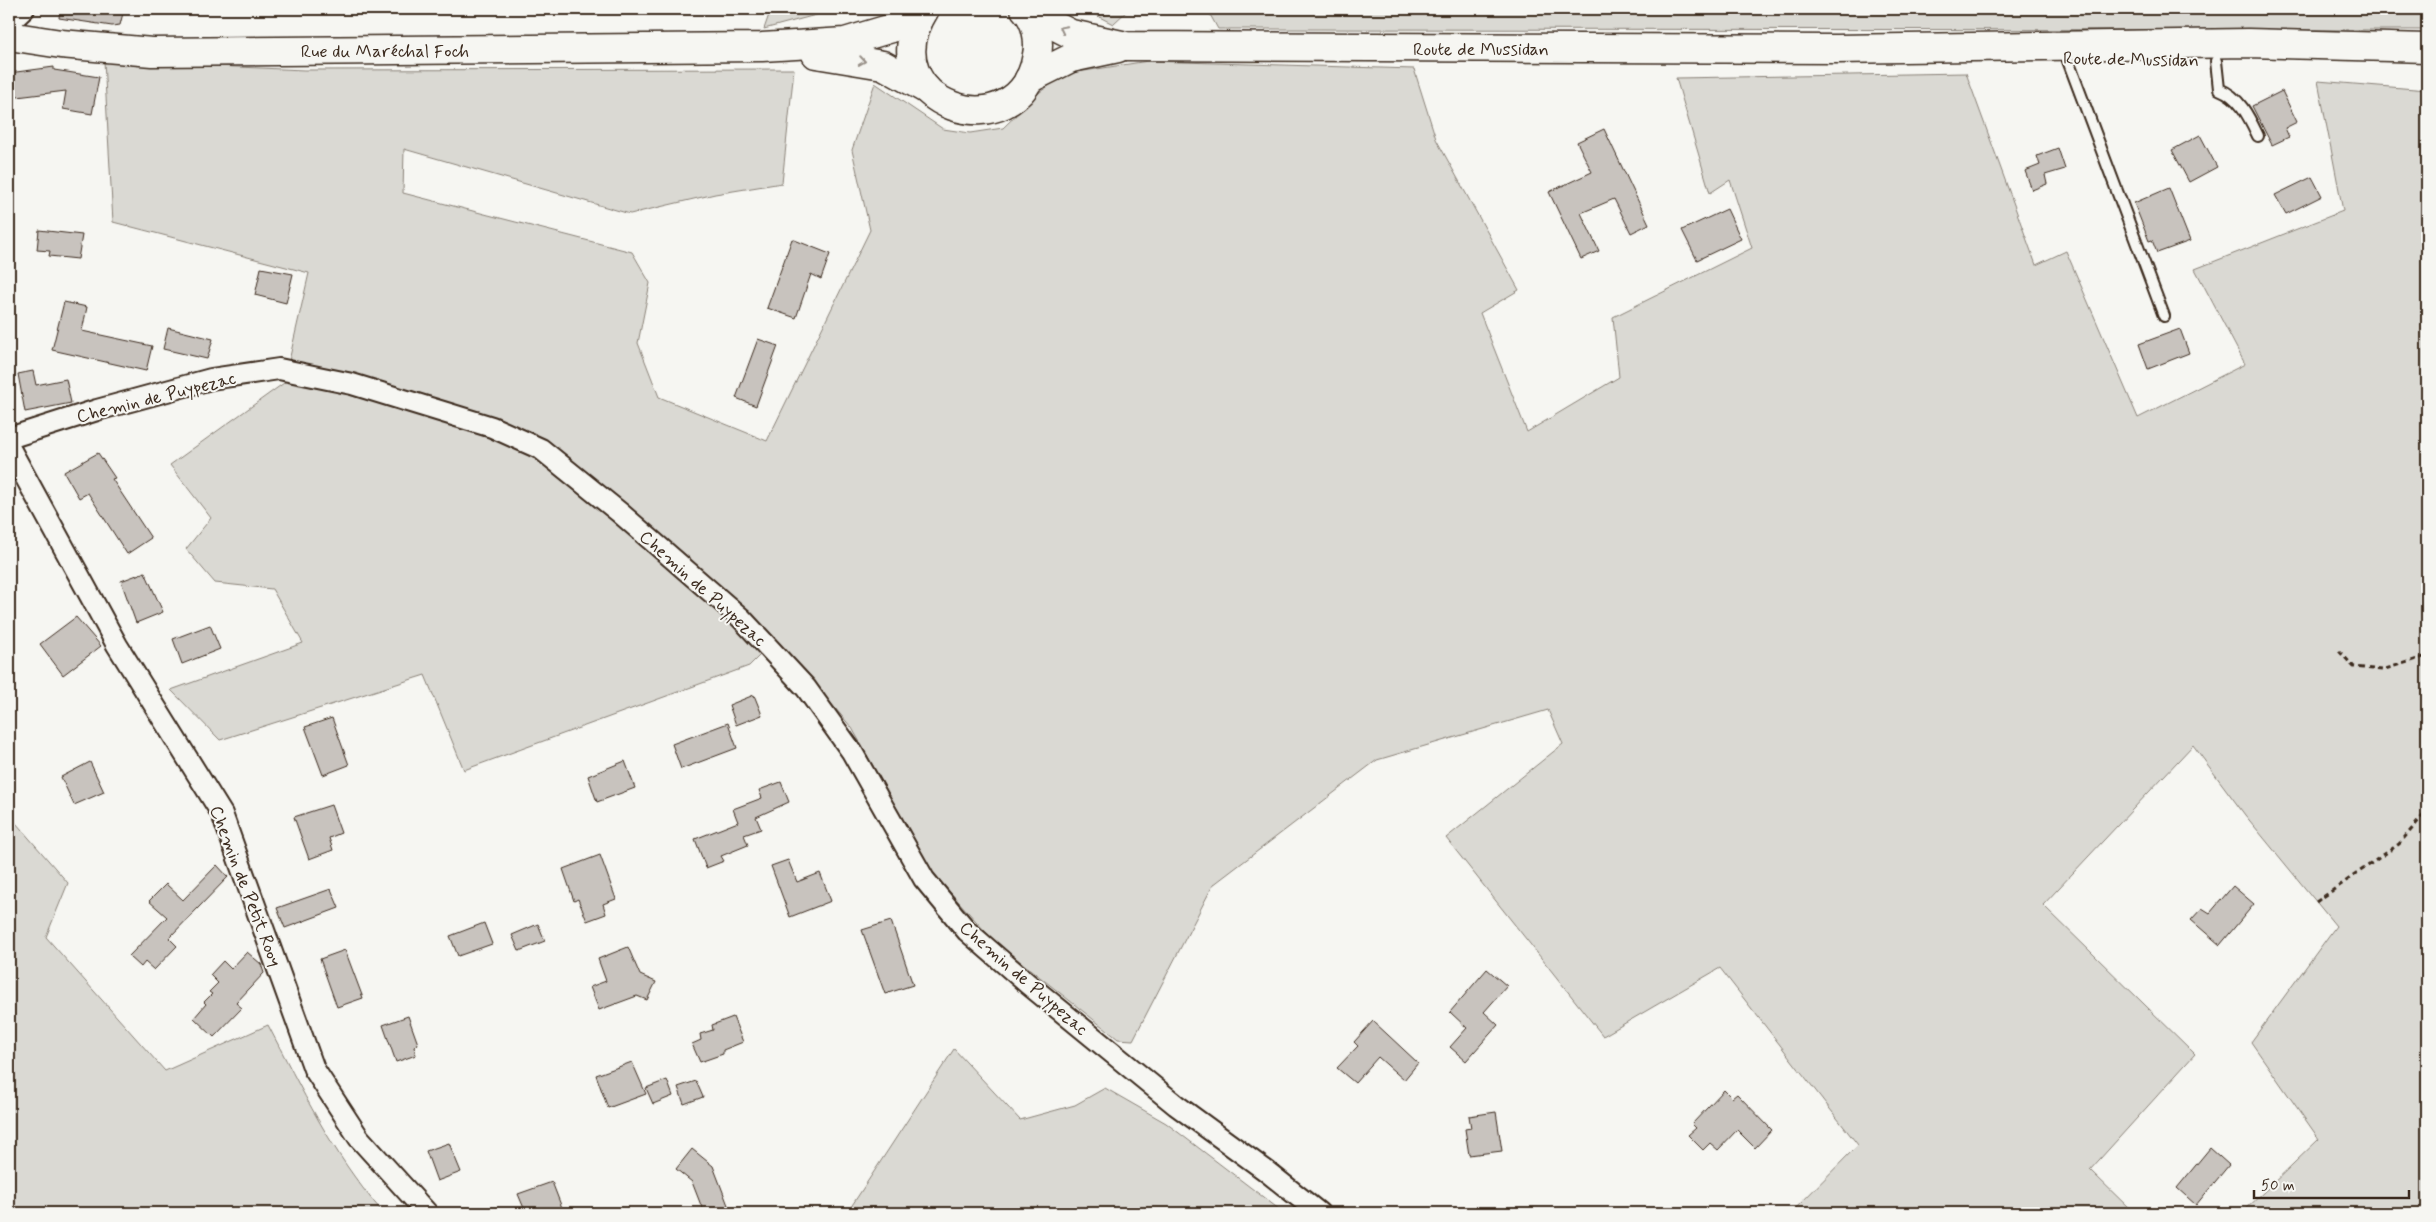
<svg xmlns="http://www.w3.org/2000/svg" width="2436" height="1222" font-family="Mynerve,sans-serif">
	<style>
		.green { fill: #dad9d3; stroke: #8a8278 }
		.building { fill: #c8c3be; stroke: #3b2a1e }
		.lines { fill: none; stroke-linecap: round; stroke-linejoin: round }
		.lane-casing { stroke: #3b2a1e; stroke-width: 14 }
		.street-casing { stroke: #3b2a1e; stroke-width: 24 }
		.secondary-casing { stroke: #3b2a1e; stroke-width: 31 }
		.primary-casing { stroke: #3b2a1e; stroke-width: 31 }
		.path { stroke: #3b2a1e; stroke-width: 3; stroke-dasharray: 5 4; stroke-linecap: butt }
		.lane { stroke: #f6f6f2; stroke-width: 10 }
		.street { stroke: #f6f6f2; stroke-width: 20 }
		.secondary { stroke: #f6f6f2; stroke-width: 28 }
		.primary { stroke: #f6f6f2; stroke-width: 28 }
		.oneway { stroke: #989088 }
		.labels { text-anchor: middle; stroke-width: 4; stroke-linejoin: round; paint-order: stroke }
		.street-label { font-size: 18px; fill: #3b2a1e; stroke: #f6f6f2 }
	</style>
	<rect width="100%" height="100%" fill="#f6f6f2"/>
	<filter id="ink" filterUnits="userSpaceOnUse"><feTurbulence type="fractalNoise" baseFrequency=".02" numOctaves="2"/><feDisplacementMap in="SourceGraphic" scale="10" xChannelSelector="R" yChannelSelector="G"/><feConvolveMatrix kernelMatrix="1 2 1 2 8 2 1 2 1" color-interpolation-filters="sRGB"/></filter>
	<g filter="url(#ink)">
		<g class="green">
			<path d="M771,9H838L764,29Z"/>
			<path d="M1084,9H1129L1113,24Z"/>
			<path d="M1207,9H2427V30L1218,29Z"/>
			<path d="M104,61L304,70L794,69L782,183L715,194L630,214L404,149L403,193L632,252L650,283L638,343L659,397L767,441L870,230L852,150L875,83L943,129L970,133L1003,128L1040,92L1065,74L1148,61L1414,69L1436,139L1519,290L1480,313L1527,432L1619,377L1613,317L1752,248L1730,180L1710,193L1676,78L1966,73L2036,265L2066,251L2138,418L2245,364L2195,269L2343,211L2318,81L2427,90V1213H2332L2328,1208L2323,1213H2242L2319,1139L2251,1042L2336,926L2245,815L2193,745L2043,905L2195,1054L2090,1170L2134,1213H1791L1858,1145L1720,968L1603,1036L1446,838L1563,744L1548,710L1377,760L1213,885L1133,1040L1118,1039L992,939L933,873L852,728L776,639L749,666L464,770L425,675L220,740L171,690L303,643L272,589L215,583L186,549L211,518L170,465L284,383L309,273L113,222Z"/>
			<path d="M9,815L68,883L46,937L165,1071L268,1025C301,1088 332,1154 380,1209L376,1213H9Z"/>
			<path d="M954,1049L1020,1120L1075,1105L1105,1088L1166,1123L1284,1213H847Z"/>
		</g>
		<g class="building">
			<path d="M60,9H124L120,25L112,26L59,18Z"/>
			<path d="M54,67V70L99,77L92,114L63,109L66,91L9,98V73Z"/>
			<path d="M2282,91L2297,122L2285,128L2289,137L2272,145L2252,106Z"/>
			<path d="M1604,129L1649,224L1631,233L1614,199L1581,213L1599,251L1581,259L1549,192L1592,172L1577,142Z"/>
			<path d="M2200,135L2217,167L2189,182L2172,150Z"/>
			<path d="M2058,148L2065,169L2045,175L2047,184L2032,190L2025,171L2040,165L2037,156Z"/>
			<path d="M2312,177L2322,196L2286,214L2275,195Z"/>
			<path d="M2169,188L2190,241L2157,253L2152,240L2149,241L2134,203Z"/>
			<path d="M1727,209L1741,239L1697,260L1682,230Z"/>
			<path d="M39,230L82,235L78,259L49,256L50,251L37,250Z"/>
			<path d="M792,239L830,254L821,279L811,274L796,318L767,308Z"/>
			<path d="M261,268L293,274L286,303L255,295Z"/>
			<path d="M64,302L87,307L82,331L152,346L146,371L52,350Z"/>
			<path d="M168,328L213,339L207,359L163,349Z"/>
			<path d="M2180,329L2189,353L2148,369L2139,344Z"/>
			<path d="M758,339L778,346L756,406L736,398Z"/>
			<path d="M33,371L36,385L66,379L71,403L25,412L18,374Z"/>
			<path d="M98,453L115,478L112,479L151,538L127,554L88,493L79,498L64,472Z"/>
			<path d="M145,572L163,612L136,623L121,581Z"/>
			<path d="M76,617L101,646L63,675L40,644Z"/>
			<path d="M210,625L220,649L182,664L173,639Z"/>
			<path d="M754,695L762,715L736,725L729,705Z"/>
			<path d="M332,718L349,765L323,775L305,727Z"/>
			<path d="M728,723L737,748L681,769L672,744Z"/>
			<path d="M625,761L635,788L597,802L588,776Z"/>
			<path d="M90,762L104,792L74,805L61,777Z"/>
			<path d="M781,782L789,802L756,817L761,829L744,835L748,845L721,856L724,861L706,868L695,839L738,822L733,809L762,798L759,790Z"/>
			<path d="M331,805L341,833L329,838L333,850L309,859L294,817Z"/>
			<path d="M600,855L616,899L603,904L606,914L587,921L578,899L574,901L563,869Z"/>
			<path d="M788,860L797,882L820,873L831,901L790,917L771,866Z"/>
			<path d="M217,865L228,877L169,938L177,946L154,970L145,962L141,967L129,956L167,917L149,901L166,884L183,900Z"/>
			<path d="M2233,886L2254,904L2220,945L2191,920L2202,908L2210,913Z"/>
			<path d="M331,889L339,908L285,928L277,908Z"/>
			<path d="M891,921L913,985L885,994L862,930Z"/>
			<path d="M484,923L492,944L458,956L450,936Z"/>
			<path d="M538,924L545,941L519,951L512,935Z"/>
			<path d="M628,947L640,975L656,982L647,1000L637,996L599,1010L590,987L606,981L598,959Z"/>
			<path d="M345,950L363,998L337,1007L320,959Z"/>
			<path d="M247,952L261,964L264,973L236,1003L242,1008L214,1037L194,1018L206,1004L204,1002L212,994L209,992L218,983L210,975L223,961L231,969Z"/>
			<path d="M1487,969L1507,986L1484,1012L1498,1025L1466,1061L1450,1047L1467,1028L1450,1012Z"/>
			<path d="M408,1016L418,1044L414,1047L416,1055L396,1062L383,1025Z"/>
			<path d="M733,1017L743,1042L723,1050V1054L700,1062L692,1044L701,1040L700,1034L713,1030L712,1025Z"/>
			<path d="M1373,1021L1418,1063L1404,1080L1378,1057L1355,1083L1337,1068L1358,1046L1354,1042Z"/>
			<path d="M632,1062L646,1094L608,1108L596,1075Z"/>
			<path d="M667,1080L673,1096L653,1104L646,1088Z"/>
			<path d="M696,1081L703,1097L684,1104L678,1087Z"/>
			<path d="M1724,1090L1732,1098L1737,1094L1772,1130L1755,1148L1737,1130L1718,1150L1710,1143L1703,1150L1688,1135L1696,1128L1692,1124Z"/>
			<path d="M1496,1112L1502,1151L1469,1155L1465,1129L1471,1128L1469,1116Z"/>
			<path d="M449,1143L461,1172L437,1181L426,1151Z"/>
			<path d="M2210,1148L2229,1165L2196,1205L2177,1188Z"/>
			<path d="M692,1149L713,1166L731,1213H704L692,1182L676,1169Z"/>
			<path d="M552,1182L564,1213H526L518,1194Z"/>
		</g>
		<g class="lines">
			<g class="lane-casing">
				<g id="lane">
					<path d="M2066,48L2067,58L2164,316"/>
					<path d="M2216,61L2219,89C2240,97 2249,117 2258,136"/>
				</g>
			</g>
			<g class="street-casing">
				<g id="street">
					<path d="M9,23L24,9"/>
					<path d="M9,438L97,410L211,379L279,369L352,384L492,427L541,449L619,512L741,618L806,688L852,752L924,879L967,931L1028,984L1176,1105L1265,1170L1319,1213"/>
					<path d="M9,447L117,645L222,814L314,1069L359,1138L427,1213"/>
				</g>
			</g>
			<g class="secondary-casing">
				<g id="secondary">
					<path d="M9,36L61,44L152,52L762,47L845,42L892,28L923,9"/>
					<path d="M816,54L883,65L926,89"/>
				</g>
			</g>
			<g class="primary-casing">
				<g id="primary">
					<path d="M925,9C865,105 1021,156 1037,55C1040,40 1036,20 1025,9"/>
					<path d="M1028,12L1071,34L1126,46L1836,49L2248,43L2427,48"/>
					<path d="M1029,79L1071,58L1118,48"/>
				</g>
			</g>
			<g class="path">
				<path d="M2339,651L2354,667L2382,670L2427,656"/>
				<path d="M2316,902L2399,844L2427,811"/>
			</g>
			<use href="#lane" class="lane"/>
			<use href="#street" class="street"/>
			<use href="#secondary" class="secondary"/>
			<use href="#primary" class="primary"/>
		</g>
		<defs><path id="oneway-chevron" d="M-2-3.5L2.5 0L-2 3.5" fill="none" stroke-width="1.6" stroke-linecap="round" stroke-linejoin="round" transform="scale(1.25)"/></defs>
		<g class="oneway">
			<use href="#oneway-chevron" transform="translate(1063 29) rotate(-153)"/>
			<use href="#oneway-chevron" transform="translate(862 61) rotate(9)"/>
		</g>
	</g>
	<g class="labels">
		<g class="street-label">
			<text x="1481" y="55">Route de Mussidan</text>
			<text x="385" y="57">Rue du Maréchal Foch</text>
			<text transform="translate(2131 59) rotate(1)" y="6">Route de Mussidan</text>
			<text transform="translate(156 397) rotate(-14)" y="6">Chemin de Puypezac</text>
			<text transform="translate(703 588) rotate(42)" y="6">Chemin de Puypezac</text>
			<text transform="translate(246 886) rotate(69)" y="6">Chemin de Petit Rooy</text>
			<text transform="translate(1024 978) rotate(41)" y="6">Chemin de Puypezac</text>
		</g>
	</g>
	<rect width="2436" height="1222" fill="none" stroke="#f6f6f2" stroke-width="30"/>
	<rect x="15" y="15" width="2406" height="1192" fill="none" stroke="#3b2a1e" stroke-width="2" filter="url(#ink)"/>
	<path d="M2254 1190v8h155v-8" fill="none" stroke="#3b2a1e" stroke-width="2.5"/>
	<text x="2261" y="1190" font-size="15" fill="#3b2a1e" stroke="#f6f6f2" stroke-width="4" paint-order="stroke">50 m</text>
</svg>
